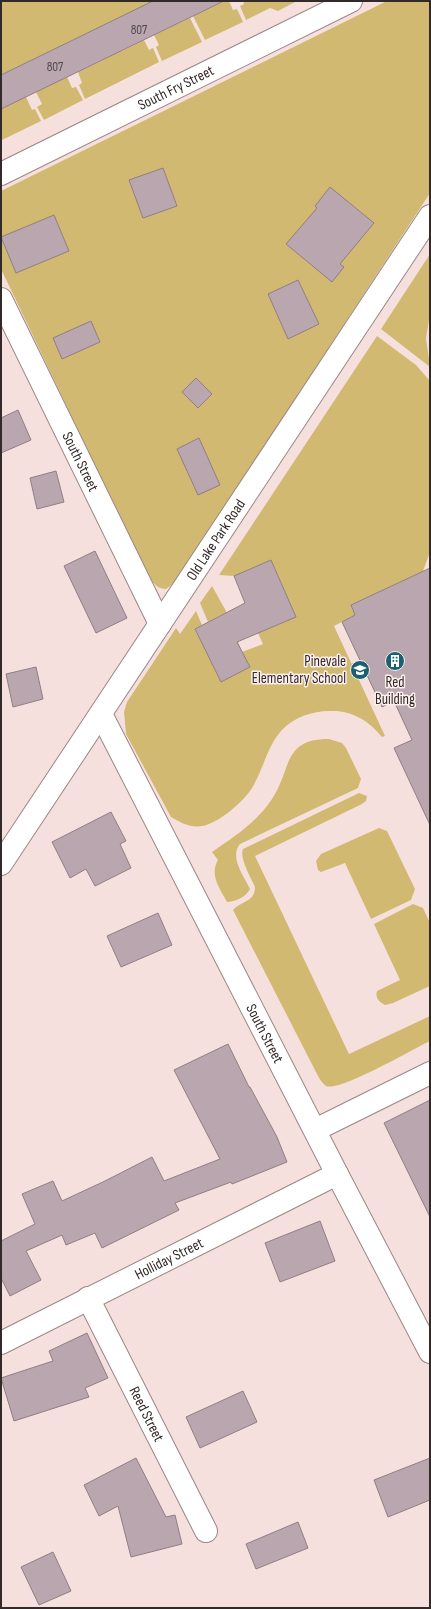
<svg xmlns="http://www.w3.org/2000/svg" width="431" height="1609" font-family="'Sofia Sans Condensed',sans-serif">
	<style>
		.green { fill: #d2b972 }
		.building { fill: #b9a6ae; stroke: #907e85 }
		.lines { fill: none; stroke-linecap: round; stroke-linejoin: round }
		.street-casing { stroke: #9b8785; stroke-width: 24 }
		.secondary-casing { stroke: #9b8785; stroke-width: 24 }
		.street { stroke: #fff; stroke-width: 22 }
		.secondary { stroke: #fff; stroke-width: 22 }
		.labels { text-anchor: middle; stroke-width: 3; stroke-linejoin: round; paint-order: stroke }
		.number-label { font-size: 13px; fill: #54494a }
		.street-label { font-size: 15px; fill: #322a29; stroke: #fdf0ee }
		.poi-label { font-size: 15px; fill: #322a29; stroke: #fdf0ee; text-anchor: end }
	</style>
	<rect width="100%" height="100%" fill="#f6e0de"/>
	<g class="green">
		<path d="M1,1H153L108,23L122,51L144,40L149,50L153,48L159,62L85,99L79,85L82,83L78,72L103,60L89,32L1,75Z"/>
		<path d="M225,1H229L233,10L237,9L243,22L205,40L193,16Z"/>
		<path d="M243,1H297L278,11L270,8L246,20L240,6L244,4Z"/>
		<path d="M387,1H430V193L175,582L166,589C155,589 152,580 146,572L1,269V191Z"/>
		<path d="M190,18L202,42L162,61L156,47L159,45L154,35Z"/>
		<path d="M67,77L72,88L76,87L83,100L44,120L37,107L42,104L36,92Z"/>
		<path d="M26,97L32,110L35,109L41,121L2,140L1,109Z"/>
		<path d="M430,254V314L426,338L430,367L381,329Z"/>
		<path d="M377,336L416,365L430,381V552L423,571L351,605L355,615L334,626L385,736L382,737C369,721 352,710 330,711C312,711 294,717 281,731C267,747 263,770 252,788C244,801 218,824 202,826C191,828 181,823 171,817L126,734L124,712L127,702L176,628L180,634L196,611L202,625L195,629L221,682L249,667L223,614L208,622L200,603L212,586L226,611L242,652L263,644L258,633L295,617L271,560L234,576L219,575Z"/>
		<path d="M329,739L342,743L346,748L361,779L358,788L240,844C229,857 244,876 250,889C246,897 235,902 227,902C220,889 209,875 218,860L212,852C234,837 257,822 272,799C292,769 282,739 329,739Z"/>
		<path d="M359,793L367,796L366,801L362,804L255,856L349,1054L430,1016V1041C413,1049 340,1092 326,1086C322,1083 319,1078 317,1074L233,910C241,901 255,902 255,887C251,878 239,858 243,849Z"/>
		<path d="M379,828L387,831L415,889L411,900L371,919L345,863L321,872L318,870L316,861L321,854Z"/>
		<path d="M413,904L423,908L430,923V986L393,1003L385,1005C379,1002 375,998 377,991L400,980L374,924Z"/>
	</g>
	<g class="building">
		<path d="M153,1H224L1,109V75Z"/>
		<path d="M163,168L177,206L143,218L129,180Z"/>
		<path d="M330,187L374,223L340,264L344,267L332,282L286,244L317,208L315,206Z"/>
		<path d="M54,215L69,251L16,273L1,237Z"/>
		<path d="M298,280L319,324L288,339L268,294Z"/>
		<path d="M91,321L100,342L62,359L53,338Z"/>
		<path d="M196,378L212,394L198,408L182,392Z"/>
		<path d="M18,410L31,440L1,453V418Z"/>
		<path d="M199,438L220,485L198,495L177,449Z"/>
		<path d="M56,471L64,502L37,509L30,478Z"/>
		<path d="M95,551L127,618L96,633L64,566Z"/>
		<path d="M271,560L296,617L237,642L250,667L221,682L195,629L245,603L234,576Z"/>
		<path d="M430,568V825L394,748L412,740L394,701L382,707L342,622L355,615L351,605Z"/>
		<path d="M36,667L43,699L13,707L6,674Z"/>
		<path d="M111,812L126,841L120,844L131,868L95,886L86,869L70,878L52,842Z"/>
		<path d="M158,913L172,945L121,967L107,936Z"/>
		<path d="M228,1044L249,1087H250L277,1137L287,1162L232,1184L231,1182L175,1203L179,1210L102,1248L95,1233L66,1245L62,1235L26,1251L41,1280L10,1296L1,1278V1241L35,1224L22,1194L53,1181L62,1201L105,1181L152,1157L164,1181L220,1159L174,1070Z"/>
		<path d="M430,1100V1217L384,1123Z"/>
		<path d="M320,1221L335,1261L280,1282L265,1243Z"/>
		<path d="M87,1333L108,1378L85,1388L89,1397L14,1421L1,1378L53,1361L49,1351Z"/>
		<path d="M243,1391L257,1422L200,1448L186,1417Z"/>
		<path d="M136,1458L166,1517L175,1515L182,1544L131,1557L118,1506L99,1516L84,1485Z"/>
		<path d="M430,1458V1500L388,1517L374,1480Z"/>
		<path d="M298,1522L308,1548L256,1569L246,1544Z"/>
		<path d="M53,1552L71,1591L39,1605L21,1567Z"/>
	</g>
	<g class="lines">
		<g class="street-casing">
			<g id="street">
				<path id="s1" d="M1,299L160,624"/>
				<path id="s2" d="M101,714L337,1174L430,1352"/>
				<path d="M315,1130L430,1073"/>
				<path id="s3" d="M88,1298L206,1531"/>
				<path id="s4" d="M1,1343L337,1174"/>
			</g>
		</g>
		<g class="secondary-casing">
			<g id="secondary">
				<path id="s5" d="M1,174L351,1"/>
				<path id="s6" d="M1,864L430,216"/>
			</g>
		</g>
		<use href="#street" class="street"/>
		<use href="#secondary" class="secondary"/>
	</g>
	<defs>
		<g id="building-disc" transform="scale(1)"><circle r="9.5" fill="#196071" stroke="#fdf0ee"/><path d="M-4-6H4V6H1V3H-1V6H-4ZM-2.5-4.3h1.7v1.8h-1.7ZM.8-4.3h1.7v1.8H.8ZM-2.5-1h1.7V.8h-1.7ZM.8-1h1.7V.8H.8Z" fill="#fff"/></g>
		<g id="school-disc" transform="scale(1)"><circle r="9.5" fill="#196071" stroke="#fdf0ee"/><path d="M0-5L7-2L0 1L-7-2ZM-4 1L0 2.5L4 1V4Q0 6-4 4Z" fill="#fff"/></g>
	</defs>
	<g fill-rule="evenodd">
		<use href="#building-disc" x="395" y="661"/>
		<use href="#school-disc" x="360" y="670"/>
	</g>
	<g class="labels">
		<g class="number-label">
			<text x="139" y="34">807</text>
			<text x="55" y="71">807</text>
		</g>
		<g class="street-label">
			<text dy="5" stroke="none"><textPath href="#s5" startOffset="195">South Fry Street</textPath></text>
			<text dy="5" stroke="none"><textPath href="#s1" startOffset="181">South Street</textPath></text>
			<text dy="5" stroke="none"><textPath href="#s6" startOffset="389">Old Lake Park Road</textPath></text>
			<text dy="5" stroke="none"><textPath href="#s2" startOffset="359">South Street</textPath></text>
			<text dy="5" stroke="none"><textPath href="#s4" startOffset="188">Holliday Street</textPath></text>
			<text dy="5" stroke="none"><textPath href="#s3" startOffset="130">Reed Street</textPath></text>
		</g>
		<g class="poi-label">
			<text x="346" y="666">Pinevale<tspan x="346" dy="17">Elementary School</tspan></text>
			<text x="395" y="687" text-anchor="middle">Red<tspan x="395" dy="17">Building</tspan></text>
		</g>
	</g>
	<rect width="431" height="1609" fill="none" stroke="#322a29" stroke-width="4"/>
</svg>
